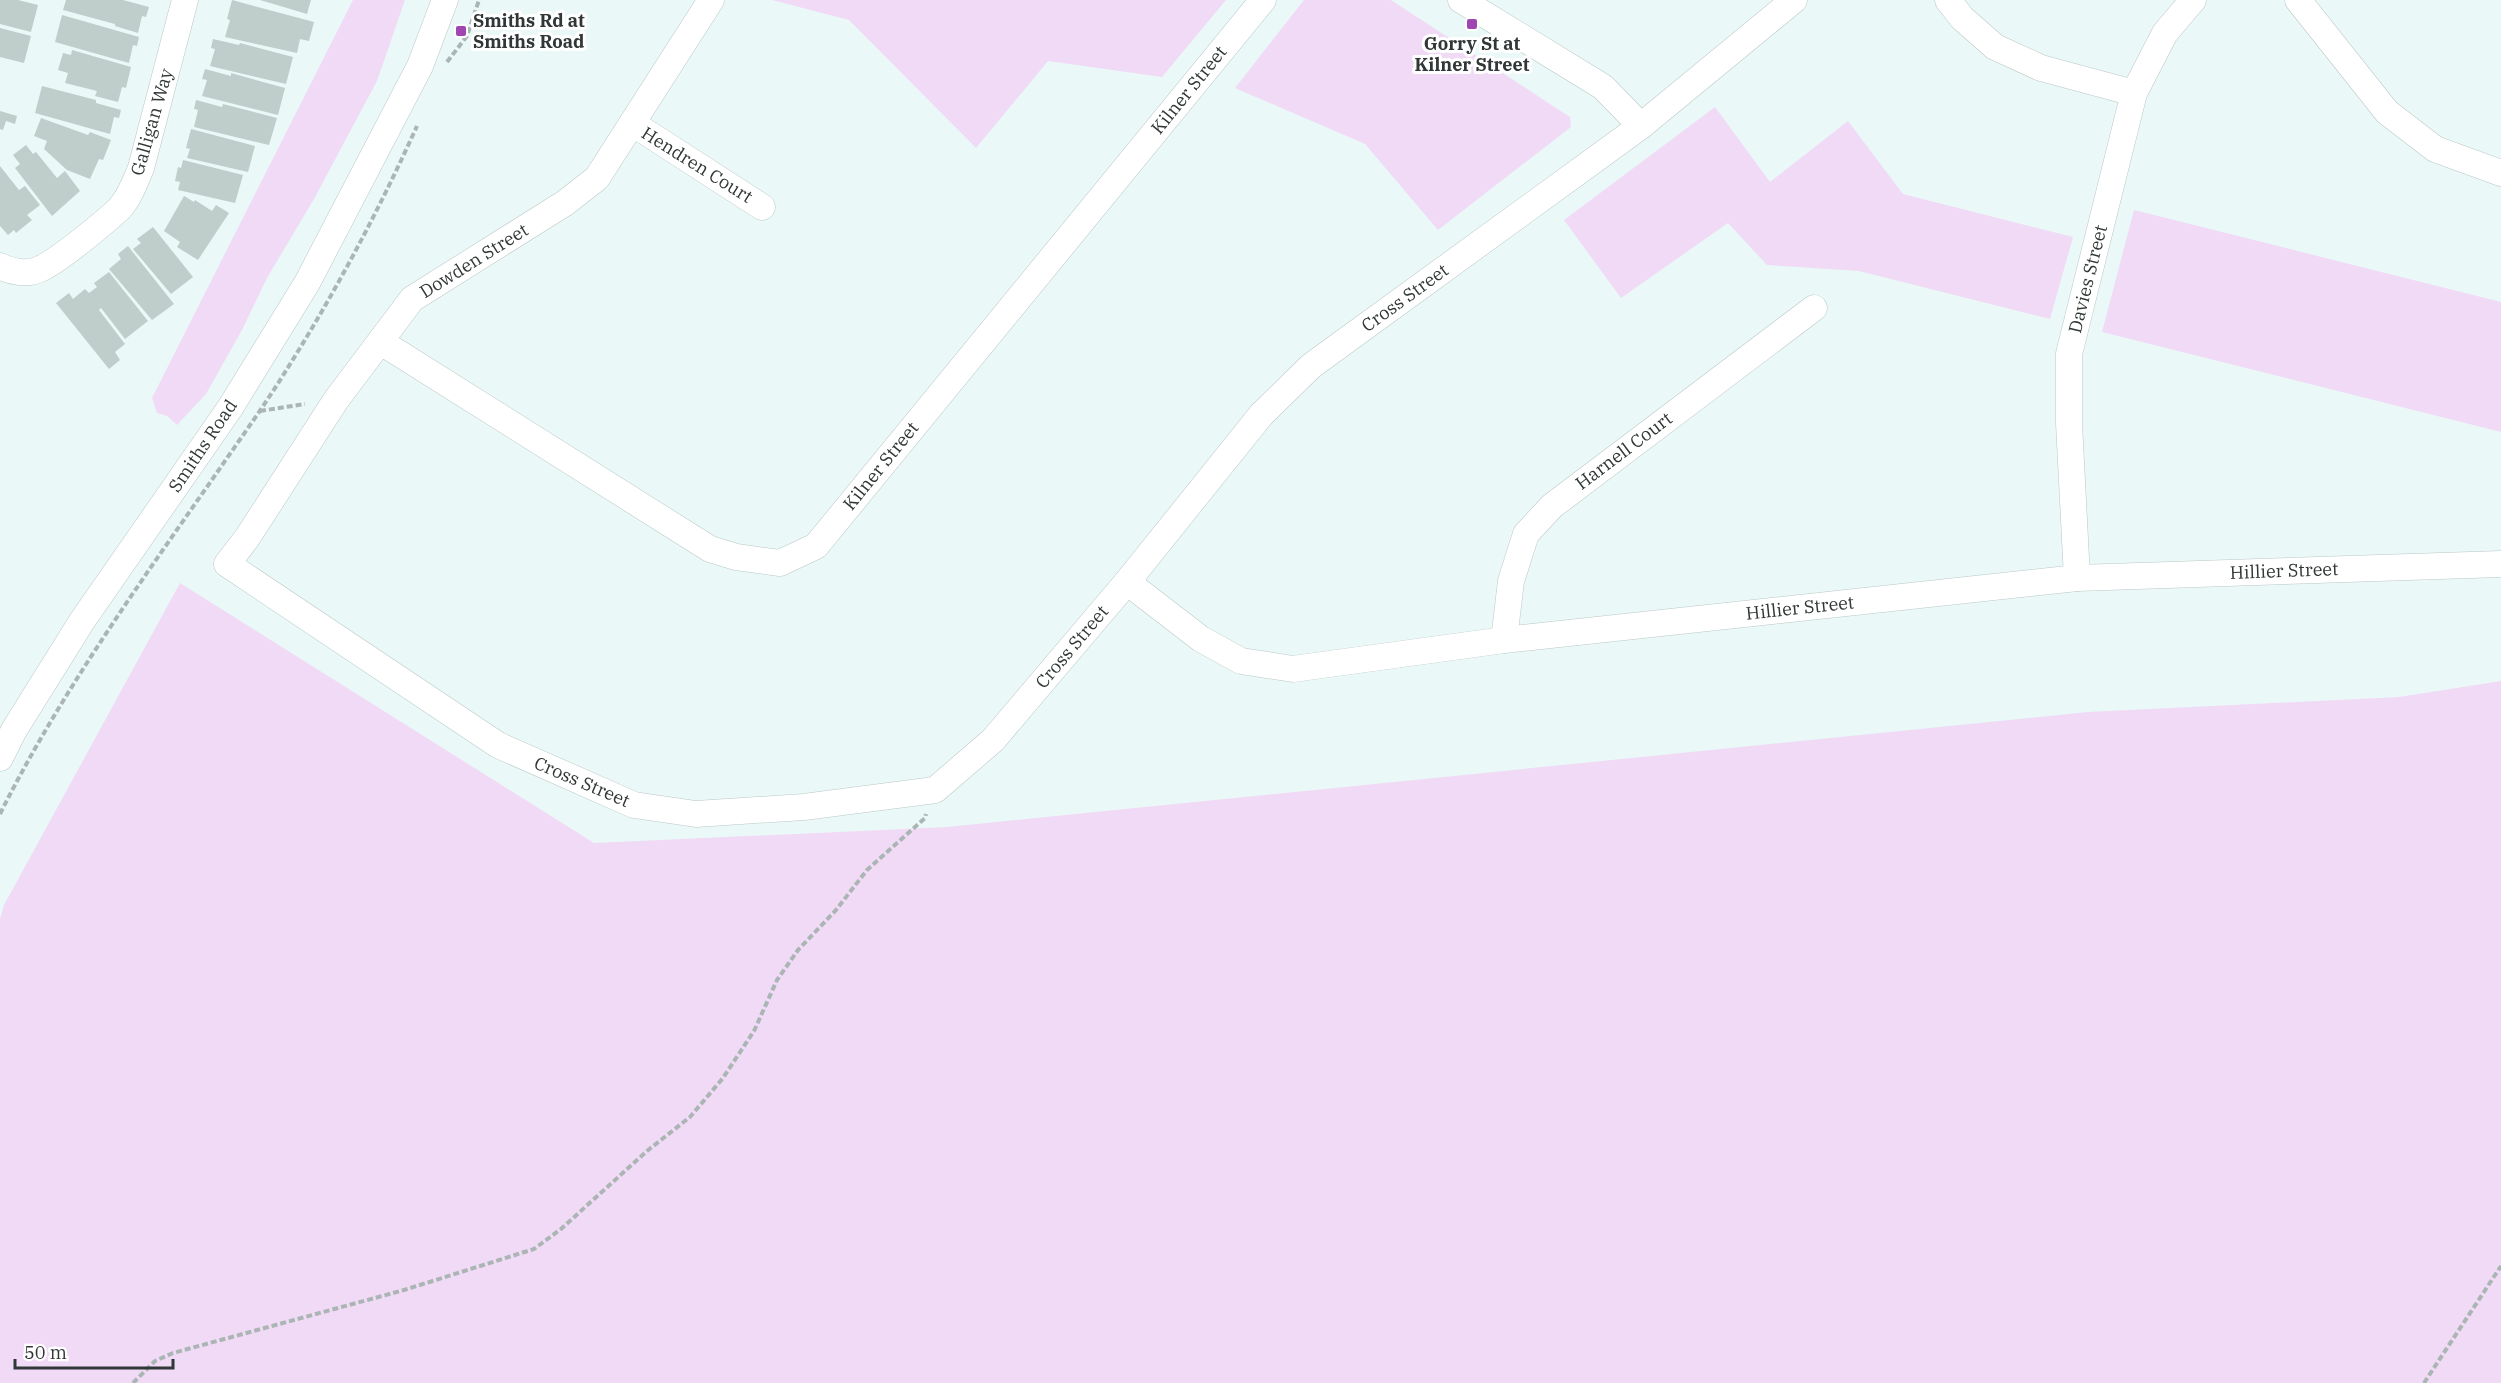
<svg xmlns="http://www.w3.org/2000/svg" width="2501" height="1383" font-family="'IBM Plex Serif',serif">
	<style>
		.green { fill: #f1daf6 }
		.building { fill: #bfcdcb }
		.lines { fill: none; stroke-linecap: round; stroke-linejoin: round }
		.minor-casing { stroke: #bac8c6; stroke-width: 27 }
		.path { stroke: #aab5b4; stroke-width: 4; stroke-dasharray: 6 3; stroke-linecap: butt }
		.minor { stroke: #fff; stroke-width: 26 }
		.poi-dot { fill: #9f46b2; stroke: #fff; stroke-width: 2 }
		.labels { text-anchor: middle; stroke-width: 6; stroke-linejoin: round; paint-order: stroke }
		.poi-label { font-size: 18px; font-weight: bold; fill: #313636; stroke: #fff; text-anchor: start }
		.street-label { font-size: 18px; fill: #313636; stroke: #fff }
	</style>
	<rect width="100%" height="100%" fill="#eaf9f7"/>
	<g class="green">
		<path d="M353,0H405L377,81L314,199L267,278L242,330L206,394L177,425L167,416L157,413L152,398Z"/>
		<path d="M772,0H1226L1162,77L1048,61L976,148L849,20Z"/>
		<path d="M1304,0H1391L1570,117L1571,127L1438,230L1365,144L1235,88Z"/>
		<path d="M1715,107L1770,182L1848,121L1903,194L2073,237L2050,319L1859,271L1767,265L1728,223L1621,298L1564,220Z"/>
		<path d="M2134,210L2501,302V432L2102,332Z"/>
		<path d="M180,583L594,843L947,827L2088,712L2399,697L2501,681V1383H0V919L4,905Z"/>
	</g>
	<g class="building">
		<path d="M0,0H18L38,5L31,32L0,24Z"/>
		<path d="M66,0H123L149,7L146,17L142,16L138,33L115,26V24L63,10Z"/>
		<path d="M232,0L314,22L309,41L300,39L297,53L225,37L230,20L227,19Z"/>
		<path d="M260,0H311L307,14Z"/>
		<path d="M62,15L139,37L137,46L133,45L129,63L55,42Z"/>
		<path d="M0,28L31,36L24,63L0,57Z"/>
		<path d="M213,39L239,45L240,43L293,57L286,84L210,66L215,49L211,48Z"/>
		<path d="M72,50L131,67L126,88L122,87L118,102L95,96L97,91L65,83L68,73L58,70L63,53L71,55Z"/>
		<path d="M205,69L231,76V73L285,88L278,115L202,96L207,80L202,79Z"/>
		<path d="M42,86L96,100V103L121,110L119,118L114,117L110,134L35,113Z"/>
		<path d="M196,100L222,107L223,104L277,118L269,145L194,127L198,110L194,109Z"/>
		<path d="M0,111L17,116L15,124L6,121L3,130L0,129Z"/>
		<path d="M41,118L88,135L90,132L111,140L103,160L99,159L90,179L67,170L44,149L47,141L34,136Z"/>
		<path d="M191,129L255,146L248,172L187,158L190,149L186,148Z"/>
		<path d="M26,145L33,154L36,152L57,178L65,171L80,191L52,216L15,168L20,164L13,155Z"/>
		<path d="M183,160L243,175L235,203L178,190L180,182L175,181L178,167L181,168Z"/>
		<path d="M0,166L19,190L25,186L40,205L27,215L32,220L16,233L14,230L8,235L0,226Z"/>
		<path d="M184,196L194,202L195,200L212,211L216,205L229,213L198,260L177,247L180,242L164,231Z"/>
		<path d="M153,227L193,277L171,294L133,249L141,243L137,239Z"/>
		<path d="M128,246L174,304L152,320L109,269L121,259L118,254Z"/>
		<path d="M109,272L148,321L125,339L101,308L99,310L125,344L115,352L120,360L109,369L56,303L69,293L73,299L85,289L89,293L97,287L94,283Z"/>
	</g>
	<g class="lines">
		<g class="minor-casing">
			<g id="minor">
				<path d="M711,0L597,178L565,203L412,299L336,400L247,538L227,564L498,745L634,805L696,814L804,807L935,790L993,740L1127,582L1261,415L1311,366L1641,126L1794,0"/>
				<path d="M1461,0L1603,87L1641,126"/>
				<path d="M1948,0L1962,18L1995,47L2041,68L2134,93"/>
				<path d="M2298,0L2387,112L2435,149L2501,173"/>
				<path d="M632,123L762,207"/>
				<path d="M0,266C11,272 28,275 40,269C58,261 104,223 119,209C130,197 135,182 141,168L185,0"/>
				<path d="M381,342L710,549L736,557L780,563L816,546L1263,0"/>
				<path d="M2077,578L2069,423V354L2134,93L2165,33L2193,0"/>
				<path d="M1127,582L1201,639L1241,661L1293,669L1504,640L2077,578L2501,564"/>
				<path d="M1504,640L1511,581L1526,534L1552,506L1814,308"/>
				<path d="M0,758L14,730L82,621L230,408L307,283L420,66L445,0"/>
			</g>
		</g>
		<g class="path">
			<path d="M447,62L467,36L479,0"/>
			<path d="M260,411L305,404"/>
			<path d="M0,814C60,694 139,584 216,474C240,439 265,405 287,369C336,291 379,210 417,126"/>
			<path d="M133,1383L155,1361L173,1353L404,1290L534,1249L561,1229L647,1151L690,1117L723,1078L754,1031L777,980L798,950L836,910L867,870L925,818L926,814"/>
			<path d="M2424,1383L2501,1266"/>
		</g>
		<use href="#minor" class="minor"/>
	</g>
	<g class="poi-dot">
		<rect x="1466" y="18" width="12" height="12" rx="3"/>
		<rect x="455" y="25" width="12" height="12" rx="3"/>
	</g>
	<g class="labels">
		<g class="poi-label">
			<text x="473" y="27">Smiths Rd at<tspan x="473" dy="21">Smiths Road</tspan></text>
			<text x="1472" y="50" text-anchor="middle">Gorry St at<tspan x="1472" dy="21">Kilner Street</tspan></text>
		</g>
		<g class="street-label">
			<text transform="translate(1189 90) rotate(-51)" y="6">Kilner Street</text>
			<text transform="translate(152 122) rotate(-74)" y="6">Galligan Way</text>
			<text transform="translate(697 165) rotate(32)" y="6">Hendren Court</text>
			<text transform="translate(474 261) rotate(-32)" y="6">Dowden Street</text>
			<text transform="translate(2088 279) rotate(-76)" y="6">Davies Street</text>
			<text transform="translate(1405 298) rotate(-36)" y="6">Cross Street</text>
			<text transform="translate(203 446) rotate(-56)" y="6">Smiths Road</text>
			<text transform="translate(1624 451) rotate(-37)" y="6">Harnell Court</text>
			<text transform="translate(881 466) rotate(-51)" y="6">Kilner Street</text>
			<text transform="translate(2284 571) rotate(-2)" y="6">Hillier Street</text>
			<text transform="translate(1800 608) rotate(-6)" y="6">Hillier Street</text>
			<text transform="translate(1072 647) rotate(-50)" y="6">Cross Street</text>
			<text transform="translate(582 782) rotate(23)" y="6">Cross Street</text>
		</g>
	</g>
	<path d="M15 1359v9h158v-9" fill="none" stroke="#313636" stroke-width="3"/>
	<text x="24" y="1359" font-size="18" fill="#313636" stroke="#ffffff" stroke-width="4.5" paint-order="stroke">50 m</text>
</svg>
